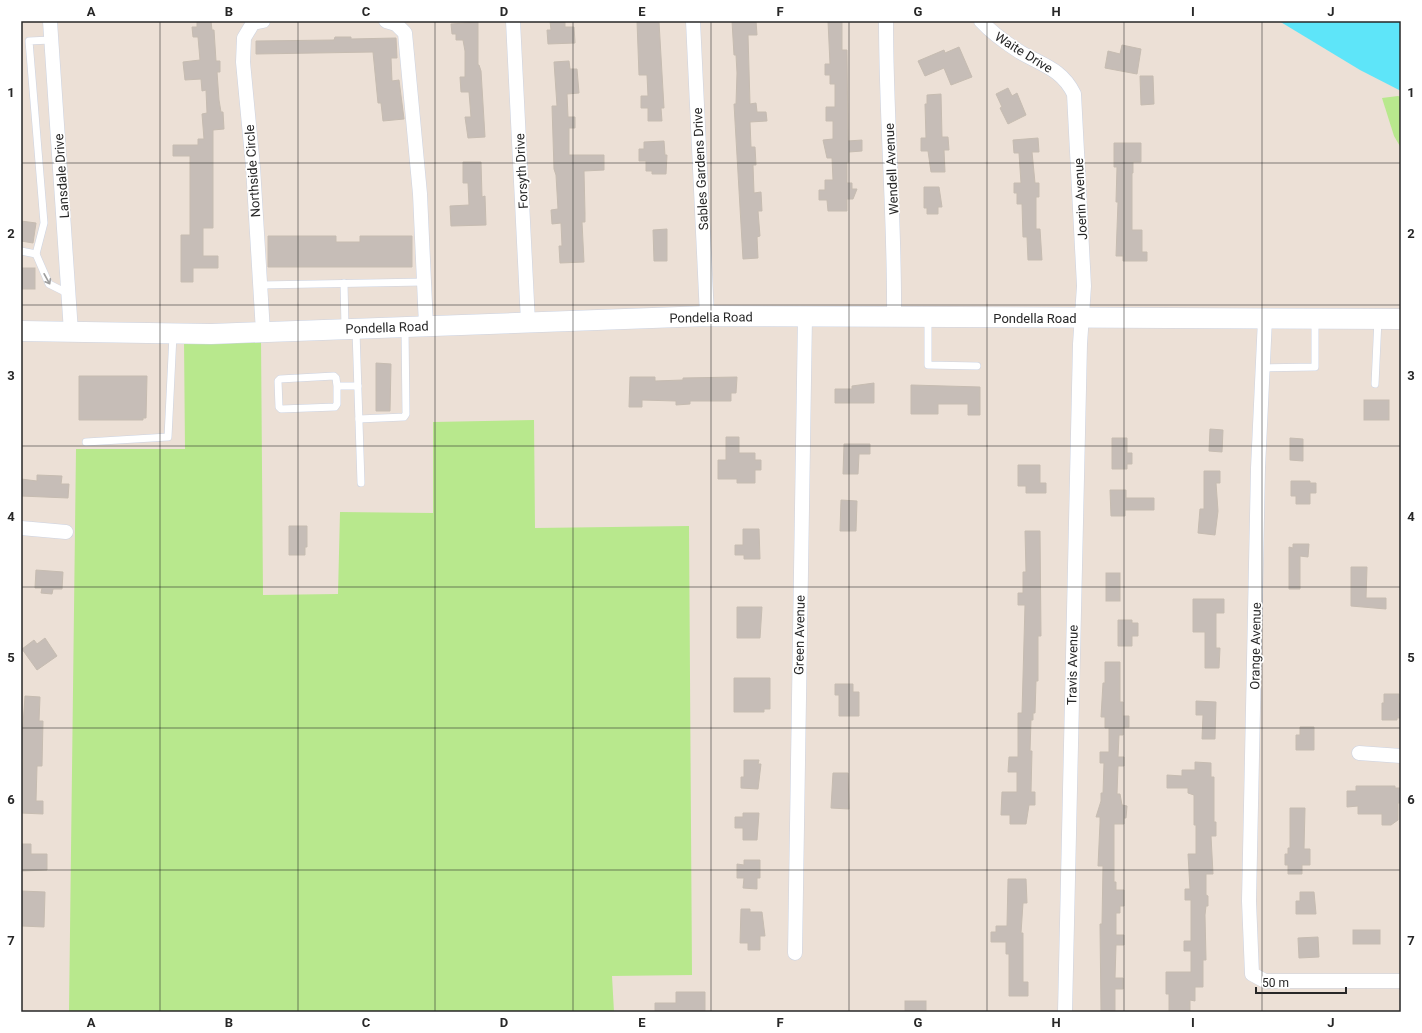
<svg xmlns="http://www.w3.org/2000/svg" width="1422" height="1033" font-family="Roboto,sans-serif">
	<style>
		.green { fill: #b8e88d }
		.water { fill: #5ee5f9 }
		.building { fill: #c6bdb7; stroke: #c6bcb1 }
		.lines { fill: none; stroke-linecap: round; stroke-linejoin: round }
		.lane-casing { stroke: #ccd3e2; stroke-width: 8 }
		.street-casing { stroke: #ccd3e2; stroke-width: 15 }
		.secondary-casing { stroke: #ccd3e2; stroke-width: 21 }
		.lane { stroke: #fff; stroke-width: 7 }
		.street { stroke: #fff; stroke-width: 14 }
		.secondary { stroke: #fff; stroke-width: 20 }
		.oneway { stroke: #9e9e9e }
		.grid { fill: none; stroke: #272727; stroke-width: 1; stroke-opacity: 0.55 }
		.labels { text-anchor: middle; stroke-width: 3.5; stroke-linejoin: round; paint-order: stroke }
		.street-label { font-size: 13px; fill: #272727; stroke: #fff }
		.neatline { fill: none; stroke: #272727; stroke-width: 1.5 }
		.grid-label { font-size: 13px; text-anchor: middle; font-weight: bold; fill: #272727 }
	</style>
	<rect width="100%" height="100%" fill="#ece0d6"/>
	<g class="green">
		<path d="M1398,96L1401,97V148L1394,136L1382,98Z"/>
		<path d="M261,339L263,595L338,594L340,512L433,513V422L534,420L535,528L689,526L692,975L612,976L614,1012H69L76,449H185L184,340Z"/>
	</g>
	<path class="water" d="M1279,21H1401V91L1360,70Z"/>
	<g class="building">
		<path d="M197,21H211L212,30H214L216,61H220V72H217L219,100L221,112H223L224,129L213,130V228H203V256H218V268H193V282H181V235H190V156H173V145H198V139H204L202,114L207,113L206,90L202,91L201,79L185,80L183,62L200,60L198,37H193L192,27H197Z"/>
		<path d="M550,21H565V27H574L575,43L548,44L547,30H551Z"/>
		<path d="M637,21L659,22L664,108H661L662,121H648V108H641V96H648L647,75H639Z"/>
		<path d="M732,21H756L757,35H748L750,104L756,103L757,112H766L767,121L750,122L751,147H755L756,165H753L754,193L761,192L762,211H758L760,236L757,237L758,258L743,259L734,104H736L737,73L736,55H734Z"/>
		<path d="M828,21H842V50H847L848,141L862,140V151L849,152V162H847V183H852V189H857L853,199H847V211H828L827,200H819V190H825V180H833L832,158H827L823,140L833,139V121H826V107H835V84H830V75H825V64H830Z"/>
		<path d="M478,22V65H479L481,71L485,137L468,138L465,117H471L469,92H461L460,77H465V51L463,40H456V34H452L451,24Z"/>
		<path d="M335,37H351V39L396,38L397,58H391L392,81L399,80L404,119L383,121L381,103H378L373,52L256,54V41L334,40Z"/>
		<path d="M1122,45L1141,49L1137,74L1105,68L1108,51L1120,54Z"/>
		<path d="M959,47L972,77L951,85L944,68L925,76L918,61L944,50L945,53Z"/>
		<path d="M569,61L570,69H577L579,93L567,94L568,117H575V128H569V155H604V170L584,171L585,214V222H582L584,262L560,263L559,246H562L561,223L552,224L551,210L558,209L556,175L554,169L552,106H557L554,62Z"/>
		<path d="M1140,76H1153L1154,104L1141,105Z"/>
		<path d="M1008,88L1012,96L1017,93L1026,115L1008,124L1000,108L1002,107L996,94Z"/>
		<path d="M941,94L942,137H948L949,150H944L945,172H931L928,151H921V138H926L925,104H927V95Z"/>
		<path d="M1038,138L1039,152H1032L1035,183H1039V197H1036V229H1040L1042,260H1028L1027,237H1023L1022,204H1017V193H1014V183H1021L1019,153H1014L1013,140Z"/>
		<path d="M664,141L665,155H667L666,174H652V171H646V161H639V149H644V142Z"/>
		<path d="M1114,143H1141V162H1133V173H1132V230H1142V252H1147V261H1123V256H1116L1118,202H1116L1117,167H1114Z"/>
		<path d="M463,162H481L482,197L485,196L486,225L451,226L450,206L469,205L468,183H463Z"/>
		<path d="M924,187H939L942,207H938V214H927V208H924Z"/>
		<path d="M21,221L36,223L33,243L21,241Z"/>
		<path d="M667,229V261H654L653,230Z"/>
		<path d="M268,236H336V242H360V236H412V267H268Z"/>
		<rect x="21" y="268" width="14" height="21"/>
		<path d="M376,363L391,364L390,411H376Z"/>
		<path d="M79,376H147L146,418H143V420H79Z"/>
		<path d="M630,377H655V381L683,380V378L737,377L736,393H731V401H690V404L676,405V401L642,400V407H629Z"/>
		<path d="M874,383V403H835V389H852V386Z"/>
		<path d="M911,385L980,387V415H968V404H938V414H911Z"/>
		<rect x="1364" y="400" width="25" height="20"/>
		<path d="M1210,429L1223,430L1222,452L1209,451Z"/>
		<path d="M726,437H739V453H755V460H761V470H755V483H737V479H718V460H726Z"/>
		<path d="M1112,438H1127V453H1132V464H1127V469H1112Z"/>
		<path d="M1290,438L1303,439V461L1290,460Z"/>
		<path d="M844,444H870V454H859L858,474H843Z"/>
		<path d="M1018,465H1040V483H1046V493H1026V486H1018Z"/>
		<path d="M1204,471H1220V483H1216L1218,511L1215,535L1198,533L1200,509H1204Z"/>
		<path d="M37,475L62,476L61,484H69L68,498L21,496V479L37,481Z"/>
		<path d="M1291,481H1310V483H1316V493H1310V504H1296V496H1291Z"/>
		<path d="M1110,490H1126V498H1154V510H1125V516H1111Z"/>
		<path d="M841,500L857,501L856,531H840Z"/>
		<path d="M289,526H307V547H305V555H289Z"/>
		<path d="M743,529H759L760,559H744V555H735V545H743Z"/>
		<path d="M1025,531H1040L1041,636H1038V681H1036L1035,713H1033V720H1031L1030,751H1032L1031,792H1035V805H1029L1026,824H1010V815H1001L1002,792H1017V772H1008L1009,757H1018V713H1022L1025,605H1018V593H1023V572H1026Z"/>
		<path d="M1293,544H1309L1308,557L1300,556V589H1289V547L1293,548Z"/>
		<path d="M1351,567H1367L1366,598H1386V609L1351,606Z"/>
		<path d="M36,570L63,572L62,589H53L52,594L41,593L42,588H35Z"/>
		<rect x="1106" y="573" width="14" height="28"/>
		<path d="M1193,599H1224V613H1216V648H1220L1219,668H1205V632H1193Z"/>
		<path d="M737,607H762L760,638H737Z"/>
		<path d="M1118,620H1132V623H1138V636H1132V646H1118Z"/>
		<path d="M45,638L57,656L37,670L22,649L34,640L37,644Z"/>
		<path d="M1105,662H1120V702H1123V716H1129V727H1123V735H1119L1118,757H1124V766H1118L1117,794H1120L1122,805L1127,806L1126,818H1124V824H1114V882H1116V890H1124V906H1120V913H1116V935H1124V945H1116L1115,978H1123V989H1115V1012H1101L1100,924H1102L1103,866H1098L1100,823V817H1096L1101,801V793H1103L1104,763H1100V752H1109V728H1105V717H1101L1103,683H1105Z"/>
		<path d="M734,678H770V709H764V712H734Z"/>
		<path d="M835,684H853V692H859V716H839V695H835Z"/>
		<path d="M1384,694H1399V703H1401V718H1397V720H1382V703H1384Z"/>
		<path d="M25,696L40,697L39,721H43L42,766H37L36,801H43V814L21,813L23,759H21V754Z"/>
		<path d="M1196,701L1216,702L1215,739H1202L1203,715H1196Z"/>
		<path d="M1300,727H1314V750H1296V735H1300Z"/>
		<path d="M744,760H759L758,764H761L758,789L741,788V777H744Z"/>
		<path d="M1195,762L1211,763V777H1214V822H1216V836H1211L1213,874H1206V895L1208,896V906H1206L1205,915L1206,960H1203V987H1195V1001L1190,1000V1012H1169V994H1166V972H1191V951H1184V941H1191V900H1185V889H1190L1188,854H1196V825H1194V795L1188,793V788H1167V775L1182,776V770H1195Z"/>
		<path d="M833,773H848L849,809L831,808Z"/>
		<path d="M1356,786H1395V788H1401V803H1398V820L1391,825H1382V814H1358V806L1347,807V791H1356Z"/>
		<path d="M1290,808H1305L1304,849H1310V865H1302V874H1288V865H1285V854H1288V848H1290Z"/>
		<path d="M743,813H759L757,840H743V828H735V817H743Z"/>
		<path d="M21,844H31V854H47V870L21,871Z"/>
		<path d="M744,860H760V878H757V889L743,888L744,878H737V864L744,865Z"/>
		<path d="M1008,879H1026L1027,903H1023L1021,933H1023V982H1028V996H1009V954H1006V942H991V932H996V926H1007Z"/>
		<path d="M21,891L45,892L44,927L22,926Z"/>
		<path d="M1300,892H1314L1316,914H1296V901H1300Z"/>
		<path d="M741,909H750V912H762L765,936H760V950H748V943H740Z"/>
		<rect x="1353" y="930" width="27" height="14"/>
		<path d="M1318,937L1319,957L1299,958L1298,938Z"/>
		<path d="M676,992H705V1012H655V1003H676Z"/>
		<rect x="905" y="1001" width="21" height="11"/>
	</g>
	<g class="lines">
		<g class="lane-casing">
			<g id="lane">
				<path d="M51,40L29,41L44,223L36,254L49,284L69,294"/>
				<path d="M21,251L36,254"/>
				<path d="M344,283L345,327"/>
				<path d="M261,285L424,282"/>
				<path d="M928,317V365L977,366"/>
				<path d="M356,331L361,483"/>
				<path d="M1262,368L1315,367V320"/>
				<path d="M1375,384L1378,319"/>
				<path d="M337,386V404L335,407L281,409L279,407L278,381L280,379L334,376L336,378L337,386H358"/>
				<path d="M359,419L404,417L406,414L405,329"/>
				<path d="M86,442L168,437L173,335"/>
			</g>
		</g>
		<g class="street-casing">
			<g id="street">
				<path d="M50,21L71,332"/>
				<path d="M263,21L253,23L244,38L243,62L253,167L263,332"/>
				<path d="M386,21L396,24L405,33L420,194L426,326"/>
				<path d="M513,21L528,322"/>
				<path d="M693,21L707,316"/>
				<path d="M886,21C886,120 895,218 894,317"/>
				<path d="M981,21C992,33 1006,43 1020,52C1042,65 1062,69 1074,94L1084,286L1080,344L1065,1012"/>
				<path d="M1265,319L1258,468L1249,901L1252,974L1265,981H1401"/>
				<path d="M21,528L66,532"/>
				<path d="M1359,753L1401,756"/>
				<path d="M795,953L805,317"/>
			</g>
		</g>
		<g class="secondary-casing">
			<path id="secondary" d="M21,331L211,334L707,316L1401,319"/>
		</g>
		<use href="#lane" class="lane"/>
		<use href="#street" class="street"/>
		<use href="#secondary" class="secondary"/>
	</g>
	<defs><path id="oneway-shaft" d="M-6 0H5M1.5-3L5.5 0L1.5 3" fill="none" stroke-width="1.6" stroke-linecap="round" stroke-linejoin="round"/></defs>
	<use class="oneway" href="#oneway-shaft" transform="translate(47 279) rotate(61)"/>
	<path class="grid" d="M160,21V1012M298,21V1012M435,21V1012M573,21V1012M711,21V1012M849,21V1012M987,21V1012M1124,21V1012M1262,21V1012M21,163H1401M21,305H1401M21,446H1401M21,587H1401M21,728H1401M21,870H1401"/>
	<g class="labels">
		<g class="street-label">
			<text transform="translate(1024 52) rotate(32)" y="5">Waite Drive</text>
			<text transform="translate(700 169) rotate(-93)" y="5">Sables Gardens Drive</text>
			<text transform="translate(891 169) rotate(-93)" y="5">Wendell Avenue</text>
			<text transform="translate(252 171) rotate(-94)" y="5">Northside Circle</text>
			<text transform="translate(521 171) rotate(-93)" y="5">Forsyth Drive</text>
			<text transform="translate(61 176) rotate(-94)" y="5">Lansdale Drive</text>
			<text transform="translate(1080 199) rotate(-93)" y="5">Joerin Avenue</text>
			<text transform="translate(711 317) rotate(-1)" y="5">Pondella Road</text>
			<text x="1035" y="323">Pondella Road</text>
			<text transform="translate(387 327) rotate(-2)" y="5">Pondella Road</text>
			<text transform="translate(799 635) rotate(-89)" y="5">Green Avenue</text>
			<text transform="translate(1255 646) rotate(-89)" y="5">Orange Avenue</text>
			<text transform="translate(1072 665) rotate(-89)" y="5">Travis Avenue</text>
		</g>
	</g>
	<rect width="1422" height="1033" fill="none" stroke="#ffffff" stroke-width="44"/>
	<path d="M1256 987v6h90v-6" fill="none" stroke="#272727" stroke-width="2"/>
	<text x="1262" y="987" font-size="12" fill="#272727" stroke="#ffffff" stroke-width="3" paint-order="stroke">50 m</text>
	<rect x="22" y="22" width="1378" height="989" class="neatline"/>
	<g class="grid-label">
		<text x="91" y="16">A</text>
		<text x="229" y="16">B</text>
		<text x="366" y="16">C</text>
		<text x="504" y="16">D</text>
		<text x="642" y="16">E</text>
		<text x="780" y="16">F</text>
		<text x="918" y="16">G</text>
		<text x="1056" y="16">H</text>
		<text x="1193" y="16">I</text>
		<text x="1331" y="16">J</text>
		<text x="11" y="97">1</text>
		<text x="1411" y="97">1</text>
		<text x="11" y="238">2</text>
		<text x="1411" y="238">2</text>
		<text x="11" y="380">3</text>
		<text x="1411" y="380">3</text>
		<text x="11" y="521">4</text>
		<text x="1411" y="521">4</text>
		<text x="11" y="662">5</text>
		<text x="1411" y="662">5</text>
		<text x="11" y="804">6</text>
		<text x="1411" y="804">6</text>
		<text x="11" y="945">7</text>
		<text x="1411" y="945">7</text>
		<text x="91" y="1027">A</text>
		<text x="229" y="1027">B</text>
		<text x="366" y="1027">C</text>
		<text x="504" y="1027">D</text>
		<text x="642" y="1027">E</text>
		<text x="780" y="1027">F</text>
		<text x="918" y="1027">G</text>
		<text x="1056" y="1027">H</text>
		<text x="1193" y="1027">I</text>
		<text x="1331" y="1027">J</text>
	</g>
</svg>
